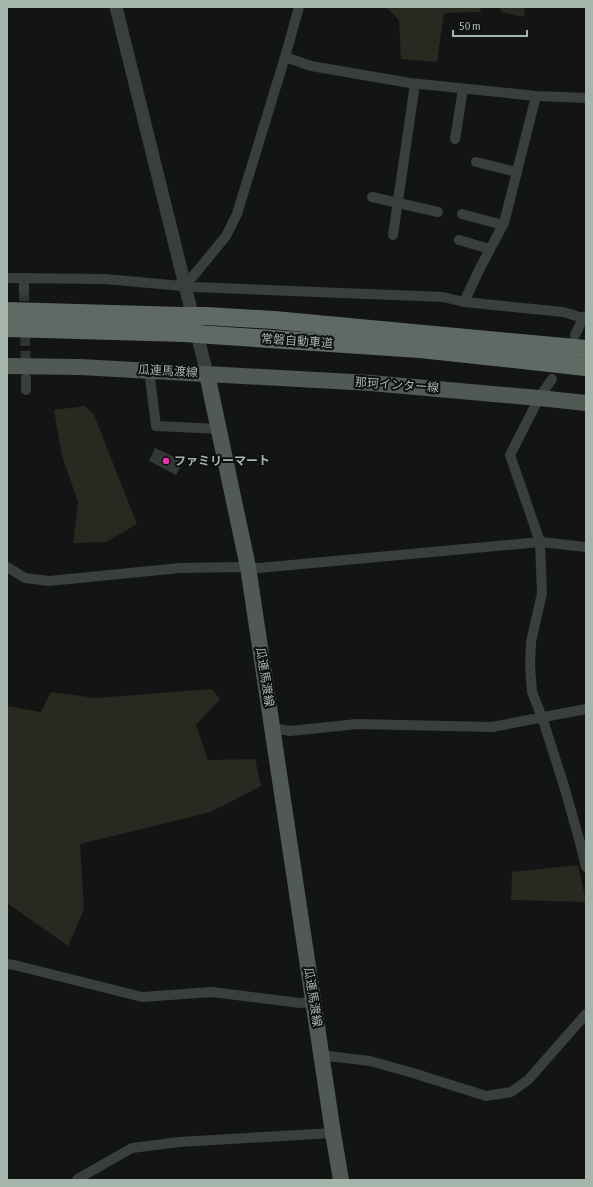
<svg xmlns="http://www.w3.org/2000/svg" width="593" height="1187" font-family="'Asap Condensed','Noto Sans JP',sans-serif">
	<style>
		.green { fill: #292821 }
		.building { fill: #333735 }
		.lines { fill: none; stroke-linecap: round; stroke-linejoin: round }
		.minor-tunnel { stroke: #303532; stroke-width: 10; stroke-dasharray: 10 5; stroke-linecap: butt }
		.minor { stroke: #393f3c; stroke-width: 10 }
		.tertiary { stroke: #393f3c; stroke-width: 13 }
		.primary { stroke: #505954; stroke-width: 16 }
		.motorway { stroke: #606a65; stroke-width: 18 }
		.motorway-bridge { stroke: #606a65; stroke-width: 18 }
		.poi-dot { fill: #ee32aa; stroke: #0e100f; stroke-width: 1.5 }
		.labels { text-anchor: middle; stroke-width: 4; stroke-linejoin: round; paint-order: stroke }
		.street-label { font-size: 12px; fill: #a5b5ab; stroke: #0e100f }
		.poi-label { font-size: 12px; font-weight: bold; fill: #a5b5ab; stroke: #0e100f; text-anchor: start }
	</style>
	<rect width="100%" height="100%" fill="#131514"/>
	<g class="green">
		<path d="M386,7H480L481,12L444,13L437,62L401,59L399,20Z"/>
		<path d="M500,7H525L524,17L501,12Z"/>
		<path d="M85,406L94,415L137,524L106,542L73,543L78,502L62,456L54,410Z"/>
		<path d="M212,689L220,699L196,725L208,760L255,759L261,786L211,812L80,844L84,910L68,946L7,903V706L41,712L51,692L96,698Z"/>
		<path d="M578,865L586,902L511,900L512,872Z"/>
	</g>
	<path class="building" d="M155,448L183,461L176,475L149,461Z"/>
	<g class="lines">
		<path class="minor-tunnel" d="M24,291L26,372"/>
		<g class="minor">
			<path d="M285,57L311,66L410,83L536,96L586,98"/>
			<path d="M455,139L463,89"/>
			<path d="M476,162L517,172"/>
			<path d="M372,197L438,212"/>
			<path d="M462,214L503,225"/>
			<path d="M393,235L415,84"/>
			<path d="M459,240L490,249"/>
			<path d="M7,278L105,279L193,287L443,297L464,302L563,312L583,318"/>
			<path d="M24,278V291"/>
			<path d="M185,286L226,236L237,214L285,57L299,7"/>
			<path d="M464,302L480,268L504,223L536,96"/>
			<path d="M575,335L583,318L586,316"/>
			<path d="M149,370L156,426L220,429"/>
			<path d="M552,379L539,398L510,455L540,542L542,593L531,642L530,665L532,692L542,717L564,786L579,839L586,867"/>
			<path d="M26,390V378"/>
			<path d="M7,567L25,578L49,581L180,568L240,567L259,568L540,542L586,547"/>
			<path d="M273,728L290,731L357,724L492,727L586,709"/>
			<path d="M7,964L14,965L142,997L212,992L300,1003L313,1002"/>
			<path d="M321,1053L328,1056L370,1061L413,1073L486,1096L511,1092L528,1080L586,1014"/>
			<path d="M77,1180L79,1178L132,1148L179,1142L333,1133"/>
		</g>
		<path class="tertiary" d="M116,7L207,374"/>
		<g class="primary">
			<path d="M7,366L80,367L370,383L539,398L586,403"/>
			<path d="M207,374L248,567L333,1133L341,1180"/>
		</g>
		<g class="motorway">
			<path d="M7,311L182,316"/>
			<path d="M206,316L274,320L586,349"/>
			<path d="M7,328L185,333"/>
			<path d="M211,335L420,349L586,367"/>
		</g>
		<g class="motorway-bridge">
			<path d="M182,316H206"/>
			<path d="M185,333L211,335"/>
		</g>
	</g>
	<circle class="poi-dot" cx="166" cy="461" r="4"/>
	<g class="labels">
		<g class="street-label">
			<text transform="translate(297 341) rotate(4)" y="4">常磐自動車道</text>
			<text transform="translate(168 371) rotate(3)" y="4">瓜連馬渡線</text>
			<text transform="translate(397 385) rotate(4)" y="4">那珂インター線</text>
			<text transform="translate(265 677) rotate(81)" y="4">瓜連馬渡線</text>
			<text transform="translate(313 997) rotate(81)" y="4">瓜連馬渡線</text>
		</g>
		<g class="poi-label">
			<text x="174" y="465">ファミリーマート</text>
		</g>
	</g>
	<rect width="593" height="1187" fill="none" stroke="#a5b5ab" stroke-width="16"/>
	<path d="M453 30v6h74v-6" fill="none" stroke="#a5b5ab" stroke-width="2"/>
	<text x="459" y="30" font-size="12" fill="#a5b5ab" stroke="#0e100f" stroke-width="3" paint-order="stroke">50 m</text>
</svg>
